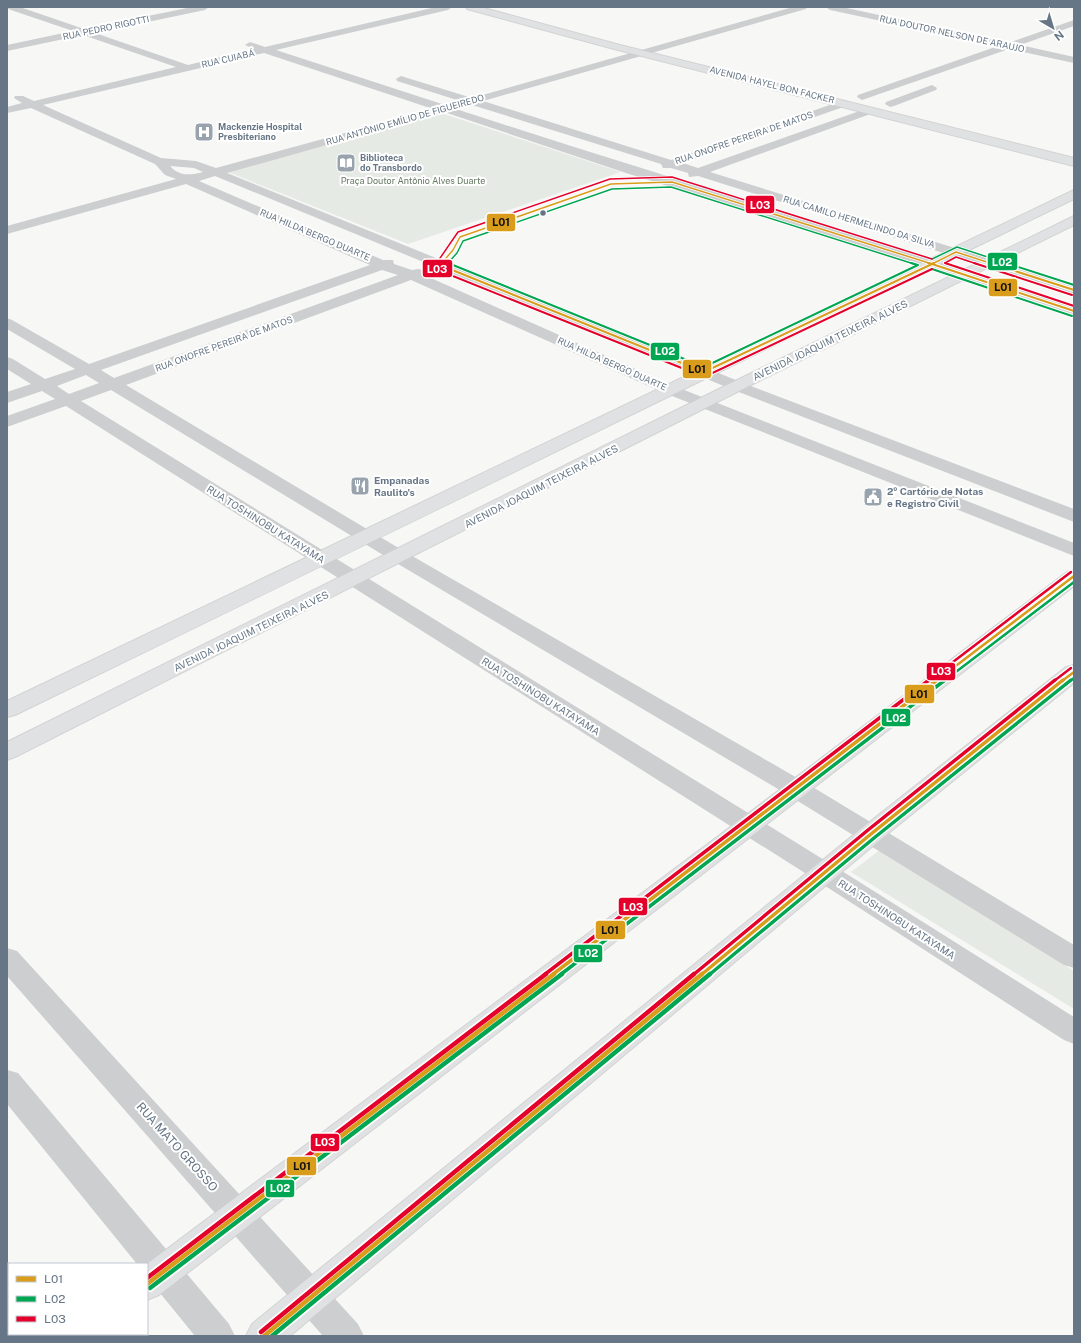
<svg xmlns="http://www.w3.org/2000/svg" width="1081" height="1343" font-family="'Public Sans',sans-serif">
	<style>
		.green { fill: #e6eae4 }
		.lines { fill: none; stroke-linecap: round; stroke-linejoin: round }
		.major-casing { stroke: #d3d3d4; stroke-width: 2 }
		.minor { fill: #cccecf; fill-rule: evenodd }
		.major { fill: #e0e1e2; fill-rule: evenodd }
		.bus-1-far4-casing { stroke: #fff; stroke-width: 3 }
		.bus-1-far3-casing { stroke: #fff; stroke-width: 4 }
		.bus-1-far2-casing { stroke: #fff; stroke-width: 5 }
		.bus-1-far1-casing { stroke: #fff; stroke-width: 6 }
		.bus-1-casing { stroke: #fff; stroke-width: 8 }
		.bus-2-far4-casing { stroke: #fff; stroke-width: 3 }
		.bus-2-far3-casing { stroke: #fff; stroke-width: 4 }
		.bus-2-far2-casing { stroke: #fff; stroke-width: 5 }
		.bus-2-far1-casing { stroke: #fff; stroke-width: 6 }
		.bus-2-casing { stroke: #fff; stroke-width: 8 }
		.bus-3-far4-casing { stroke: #fff; stroke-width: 3 }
		.bus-3-far3-casing { stroke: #fff; stroke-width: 4 }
		.bus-3-far2-casing { stroke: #fff; stroke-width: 5 }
		.bus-3-far1-casing { stroke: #fff; stroke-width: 6 }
		.bus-3-casing { stroke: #fff; stroke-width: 8 }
		.bus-1-far4 { stroke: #da9c1b; stroke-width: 1.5 }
		.bus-1-far3 { stroke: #da9c1b; stroke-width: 2 }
		.bus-1-far2 { stroke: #da9c1b; stroke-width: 2.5 }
		.bus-1-far1 { stroke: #da9c1b; stroke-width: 3.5 }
		.bus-1 { stroke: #da9c1b; stroke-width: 4.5 }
		.bus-2-far4 { stroke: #00a651; stroke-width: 1.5 }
		.bus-2-far3 { stroke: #00a651; stroke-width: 2 }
		.bus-2-far2 { stroke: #00a651; stroke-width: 2.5 }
		.bus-2-far1 { stroke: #00a651; stroke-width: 3.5 }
		.bus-2 { stroke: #00a651; stroke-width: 4.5 }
		.bus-3-far4 { stroke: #e4002b; stroke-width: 1.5 }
		.bus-3-far3 { stroke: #e4002b; stroke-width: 2 }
		.bus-3-far2 { stroke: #e4002b; stroke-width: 2.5 }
		.bus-3-far1 { stroke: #e4002b; stroke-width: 3.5 }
		.bus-3 { stroke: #e4002b; stroke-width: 4.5 }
		.bus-dot { fill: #667686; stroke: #fff; stroke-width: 1.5 }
		.labels { text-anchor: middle; stroke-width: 4; stroke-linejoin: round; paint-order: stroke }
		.far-street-label { font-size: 9px; fill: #667686; stroke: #fff }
		.far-poi-label { font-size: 9px; font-weight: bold; fill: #667686; stroke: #fff; text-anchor: start }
		.far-park-label { font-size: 9px; fill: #647861; stroke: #fff }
		.street-label { font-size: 10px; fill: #667686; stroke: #fff }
		.poi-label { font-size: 10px; font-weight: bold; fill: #667686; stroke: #fff; text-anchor: start }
		.near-street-label { font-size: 12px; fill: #667686; stroke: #fff }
		.line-badge { stroke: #fff; stroke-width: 1.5 }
		.badge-label { font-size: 11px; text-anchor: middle; font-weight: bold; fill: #fff }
		.pale-badge-label { font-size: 11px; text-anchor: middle; font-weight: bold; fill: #111 }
	</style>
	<rect width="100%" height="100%" fill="#f7f7f6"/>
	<g class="green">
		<path d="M441,113L621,172L408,244L228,172Z"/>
		<path d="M881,849L1074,971V1009L851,872Z"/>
	</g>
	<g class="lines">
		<g class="major-casing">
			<g id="major">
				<path d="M466,7H480L620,45L1074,158V166L614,49L467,9Z"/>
				<path d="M1074,190V199C721,370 369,544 15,715L7,717V701Z"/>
				<path d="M1074,216V225L743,389L15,757L7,760V742L731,383Z"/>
				<path d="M1074,570V586L159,1295L147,1300V1264L741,819L1067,572Z"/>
				<path d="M1074,665V683L880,840L290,1336H246L252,1324L862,828L1066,667Z"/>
				<path d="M62,1334H98V1336H61Z"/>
			</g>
		</g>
		<g class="minor">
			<path d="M7,7H20L84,29L192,7H209L205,10L95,33L188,65L254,49L245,45L250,42L265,47L436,7H452L448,10L276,50L445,105L460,101L397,81L396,79L401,76L472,98L793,7H807L806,9L483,101L671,160L841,101L845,100L850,103L849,105L683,163L698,168L868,108H876L877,110L876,112L710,172L1074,285V294L698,176L689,177L688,173L671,168H663L661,164L472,105L456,109C661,176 869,237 1074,306V315L960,277L626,173L444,112L227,173L743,383L1074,509V522L731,389L215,176L199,181L383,260H393L394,264L412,270L418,269L423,270L425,273L424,275L674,386L1074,543V556L662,392L411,280L126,385L407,553L806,783L1074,945V968L1064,965L788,795L393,561L111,390L81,401L834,866L1074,1017V1044L1064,1040L816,880L66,406L7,427V416L55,399L42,391L7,403V392L31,384L7,369V357L13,359L45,379L75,369L7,329V318L12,320L89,364L370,265L186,184L7,234V226L176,179L165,175L155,164L31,108L7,113V107L22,103L14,98L15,96H23L34,101L176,67L83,35L7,51V45L73,31L8,9ZM264,53L433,109L216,168L196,161L161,158L43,105ZM170,166L194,168L203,172C191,175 180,177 170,166ZM382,270L398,275L114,378L101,370ZM86,375L99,383L69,394L57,386Z"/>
			<path d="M826,7H842L1008,43L1074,20V26L1020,45L1074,57V63L1009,49L862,100L857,97L858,95L998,46L830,10Z"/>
			<path d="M932,85L937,88L936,90L894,106L890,107L885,104L886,102Z"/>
			<path d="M7,948L17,951L358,1324L364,1336H323L7,976Z"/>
			<path d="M7,1070L18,1073L229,1324L235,1336H195L147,1277V1264H137L7,1104Z"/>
		</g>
		<use href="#major" class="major"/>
		<g class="bus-1-far4-casing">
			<g id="bus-1-far4">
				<path d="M441,264L453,250L460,237L611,184L672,182L932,264"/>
				<path d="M932,264L956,252L993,264"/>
			</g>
		</g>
		<g class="bus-1-far3-casing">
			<g id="bus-1-far3">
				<path d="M442,263L440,265L704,372L932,264L928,263"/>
				<path d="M990,263L1074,290"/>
				<path d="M932,264L1074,311"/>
				<path d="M932,264L934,263"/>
			</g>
		</g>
		<g class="bus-1-far2-casing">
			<g id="bus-1-far2">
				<path d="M936,681L1074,576"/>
				<path d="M1062,681L1074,672"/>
			</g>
		</g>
		<g class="bus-1-far1-casing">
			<g id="bus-1-far1">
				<path d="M552,975L937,680"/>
				<path d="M701,975L871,834L1063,680"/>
			</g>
		</g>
		<g class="bus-1-casing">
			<g id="bus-1">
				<path d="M147,1284L554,974"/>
				<path d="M264,1336L702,974"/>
			</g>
		</g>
		<g class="bus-2-far4-casing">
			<g id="bus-2-far4">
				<path d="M932,259L957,247L1009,264"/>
				<path d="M450,264L448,263L457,253L463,241L612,189L671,187L914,264"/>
			</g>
		</g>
		<g class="bus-2-far3-casing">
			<g id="bus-2-far3">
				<path d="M448,263L704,367L918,265L911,263"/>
				<path d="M1006,263L1074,285"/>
				<path d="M932,269L1072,316"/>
			</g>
		</g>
		<g class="bus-2-far2-casing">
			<g id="bus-2-far2">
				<path d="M944,681L1074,582"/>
				<path d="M1070,681L1074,678"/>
			</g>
		</g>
		<g class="bus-2-far1-casing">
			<g id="bus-2-far1">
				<path d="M560,975L945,680"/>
				<path d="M709,975L874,838L1071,680"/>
			</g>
		</g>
		<g class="bus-2-casing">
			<g id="bus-2">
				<path d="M150,1288L562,974"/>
				<path d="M272,1336L710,974"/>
			</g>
		</g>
		<g class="bus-3-far4-casing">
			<g id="bus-3-far4">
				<path d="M436,264L458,232L610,179L672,177L932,259"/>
				<path d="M948,264L945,263L956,257L977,264"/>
			</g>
		</g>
		<g class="bus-3-far3-casing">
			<g id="bus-3-far3">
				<path d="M436,263L435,265L438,270L704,377L932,269"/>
				<path d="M945,263L1074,306"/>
				<path d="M974,263L1072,295"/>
			</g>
		</g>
		<g class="bus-3-far2-casing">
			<g id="bus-3-far2">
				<path d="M928,681L1071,572"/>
				<path d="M1054,681L1071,668"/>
			</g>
		</g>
		<g class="bus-3-far1-casing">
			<g id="bus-3-far1">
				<path d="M544,975L929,680"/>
				<path d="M693,975L868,830L1055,680"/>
			</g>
		</g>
		<g class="bus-3-casing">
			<g id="bus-3">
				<path d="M147,1278L546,974"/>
				<path d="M261,1332L694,974"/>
			</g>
		</g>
		<use href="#bus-1-far4" class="bus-1-far4"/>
		<use href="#bus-1-far3" class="bus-1-far3"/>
		<use href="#bus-1-far2" class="bus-1-far2"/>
		<use href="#bus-1-far1" class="bus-1-far1"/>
		<use href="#bus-1" class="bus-1"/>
		<use href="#bus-2-far4" class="bus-2-far4"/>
		<use href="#bus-2-far3" class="bus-2-far3"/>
		<use href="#bus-2-far2" class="bus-2-far2"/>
		<use href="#bus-2-far1" class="bus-2-far1"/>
		<use href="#bus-2" class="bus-2"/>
		<use href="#bus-3-far4" class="bus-3-far4"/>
		<use href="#bus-3-far3" class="bus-3-far3"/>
		<use href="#bus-3-far2" class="bus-3-far2"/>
		<use href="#bus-3-far1" class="bus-3-far1"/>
		<use href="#bus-3" class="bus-3"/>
	</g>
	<defs>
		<g id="hospital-square" transform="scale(1)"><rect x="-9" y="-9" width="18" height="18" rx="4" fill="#99a3ad" stroke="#fff"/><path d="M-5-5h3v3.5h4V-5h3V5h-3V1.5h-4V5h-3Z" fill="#fff"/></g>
		<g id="library-square" transform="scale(1)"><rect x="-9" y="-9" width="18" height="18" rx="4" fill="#99a3ad" stroke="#fff"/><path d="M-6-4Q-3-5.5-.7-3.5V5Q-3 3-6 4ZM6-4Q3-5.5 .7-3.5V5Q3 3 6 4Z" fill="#fff"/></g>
		<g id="restaurant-square" transform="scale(1)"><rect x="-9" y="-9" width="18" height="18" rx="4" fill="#99a3ad" stroke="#fff"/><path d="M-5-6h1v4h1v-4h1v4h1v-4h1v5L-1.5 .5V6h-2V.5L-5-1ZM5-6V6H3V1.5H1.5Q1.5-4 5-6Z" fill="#fff"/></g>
		<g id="civic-square" transform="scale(1)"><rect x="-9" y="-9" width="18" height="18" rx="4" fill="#99a3ad" stroke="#fff"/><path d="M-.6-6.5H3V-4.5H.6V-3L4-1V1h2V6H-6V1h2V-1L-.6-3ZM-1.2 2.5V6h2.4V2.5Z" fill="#fff"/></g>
	</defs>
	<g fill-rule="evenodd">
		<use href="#hospital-square" x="204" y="132"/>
		<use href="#library-square" x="346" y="163"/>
		<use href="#restaurant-square" x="360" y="486"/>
		<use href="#civic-square" x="873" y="497"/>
	</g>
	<circle class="bus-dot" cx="543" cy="213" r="3.5"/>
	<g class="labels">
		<g class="far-street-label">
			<text transform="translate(106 28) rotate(-12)" y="3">RUA PEDRO RIGOTTI</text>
			<text transform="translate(952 34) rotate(12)" y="3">RUA DOUTOR NELSON DE ARAUJO</text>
			<text transform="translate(228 59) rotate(-13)" y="3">RUA CUIABÁ</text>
			<text transform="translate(772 85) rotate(14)" y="3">AVENIDA HAYEL BON FACKER</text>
			<text transform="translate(405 120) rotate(-16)" y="3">RUA ANTÔNIO EMÍLIO DE FIGUEIREDO</text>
			<text transform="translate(744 138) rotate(-19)" y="3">RUA ONOFRE PEREIRA DE MATOS</text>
			<text transform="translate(859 222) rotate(17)" y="3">RUA CAMILO HERMELINDO DA SILVA</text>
			<text transform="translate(315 235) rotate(23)" y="3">RUA HILDA BERGO DUARTE</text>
			<text transform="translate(224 344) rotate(-20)" y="3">RUA ONOFRE PEREIRA DE MATOS</text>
			<text transform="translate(612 364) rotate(24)" y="3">RUA HILDA BERGO DUARTE</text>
		</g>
		<g class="far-poi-label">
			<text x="218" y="130">Mackenzie Hospital<tspan x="218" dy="10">Presbiteriano</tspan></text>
			<text x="360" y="161">Biblioteca<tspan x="360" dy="10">do Transbordo</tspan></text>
		</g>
		<g class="far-park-label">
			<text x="413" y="184">Praça Doutor Antônio Alves Duarte</text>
		</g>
		<g class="street-label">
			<text transform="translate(830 340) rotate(-26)" y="4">AVENIDA JOAQUIM TEIXEIRA ALVES</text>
			<text transform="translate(541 486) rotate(-27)" y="4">AVENIDA JOAQUIM TEIXEIRA ALVES</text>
			<text transform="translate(266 524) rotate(32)" y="4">RUA TOSHINOBU KATAYAMA</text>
			<text transform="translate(251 631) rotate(-26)" y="4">AVENIDA JOAQUIM TEIXEIRA ALVES</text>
			<text transform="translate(541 696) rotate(32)" y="4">RUA TOSHINOBU KATAYAMA</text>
			<text transform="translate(897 919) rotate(33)" y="4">RUA TOSHINOBU KATAYAMA</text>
		</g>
		<g class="poi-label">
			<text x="374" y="484">Empanadas<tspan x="374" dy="12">Raulito's</tspan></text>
			<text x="887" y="495">2º Cartório de Notas<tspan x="887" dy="12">e Registro Civil</tspan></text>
		</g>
		<g class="near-street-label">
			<text transform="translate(177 1147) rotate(48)" y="4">RUA MATO GROSSO</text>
		</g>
	</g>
	<g class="line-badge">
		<rect x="745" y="195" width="30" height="19" rx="4" fill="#e4002b"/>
		<rect x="486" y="213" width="30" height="19" rx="4" fill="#da9c1b"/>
		<rect x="987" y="252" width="31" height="19" rx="4" fill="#00a651"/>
		<rect x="422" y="259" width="31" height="19" rx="4" fill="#e4002b"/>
		<rect x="988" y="278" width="30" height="19" rx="4" fill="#da9c1b"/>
		<rect x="650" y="342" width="30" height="19" rx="4" fill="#00a651"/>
		<rect x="682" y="359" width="30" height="20" rx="4" fill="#da9c1b"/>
		<rect x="926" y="662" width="30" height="19" rx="4" fill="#e4002b"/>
		<rect x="904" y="684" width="31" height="20" rx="4" fill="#da9c1b"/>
		<rect x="881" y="708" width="30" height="19" rx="4" fill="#00a651"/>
		<rect x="618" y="897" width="30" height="19" rx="4" fill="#e4002b"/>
		<rect x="595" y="920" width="31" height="20" rx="4" fill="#da9c1b"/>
		<rect x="573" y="944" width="30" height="19" rx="4" fill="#00a651"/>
		<rect x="310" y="1133" width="30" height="19" rx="4" fill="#e4002b"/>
		<rect x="286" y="1156" width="31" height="20" rx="4" fill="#da9c1b"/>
		<rect x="265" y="1179" width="30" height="19" rx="4" fill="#00a651"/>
	</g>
	<g class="badge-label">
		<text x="760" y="209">L03</text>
		<text x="1002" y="266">L02</text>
		<text x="437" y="273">L03</text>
		<text x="665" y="355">L02</text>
		<text x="941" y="675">L03</text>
		<text x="896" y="722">L02</text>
		<text x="633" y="911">L03</text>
		<text x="588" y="957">L02</text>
		<text x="325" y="1146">L03</text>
		<text x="280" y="1192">L02</text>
	</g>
	<g class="pale-badge-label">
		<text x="501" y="226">L01</text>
		<text x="1003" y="291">L01</text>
		<text x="697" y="373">L01</text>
		<text x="919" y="698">L01</text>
		<text x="610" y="934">L01</text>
		<text x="302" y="1170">L01</text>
	</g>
	<rect width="1081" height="1343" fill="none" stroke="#667686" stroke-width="16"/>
	<rect x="8" y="1263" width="140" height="72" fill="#ffffff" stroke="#c2c8cf"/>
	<rect x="16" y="1276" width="20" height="6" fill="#da9c1b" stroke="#c2c8cf"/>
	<text x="44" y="1283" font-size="12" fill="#667686">L01</text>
	<rect x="16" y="1296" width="20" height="6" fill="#00a651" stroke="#c2c8cf"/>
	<text x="44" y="1303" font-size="12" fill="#667686">L02</text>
	<rect x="16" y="1316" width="20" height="6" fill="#e4002b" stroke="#c2c8cf"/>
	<text x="44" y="1323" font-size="12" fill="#667686">L03</text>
	<g transform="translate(1053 28) rotate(142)" stroke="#ffffff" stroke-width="3" paint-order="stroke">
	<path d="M0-3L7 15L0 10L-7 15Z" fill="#667686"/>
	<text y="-6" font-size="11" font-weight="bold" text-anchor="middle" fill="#667686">N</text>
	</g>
</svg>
